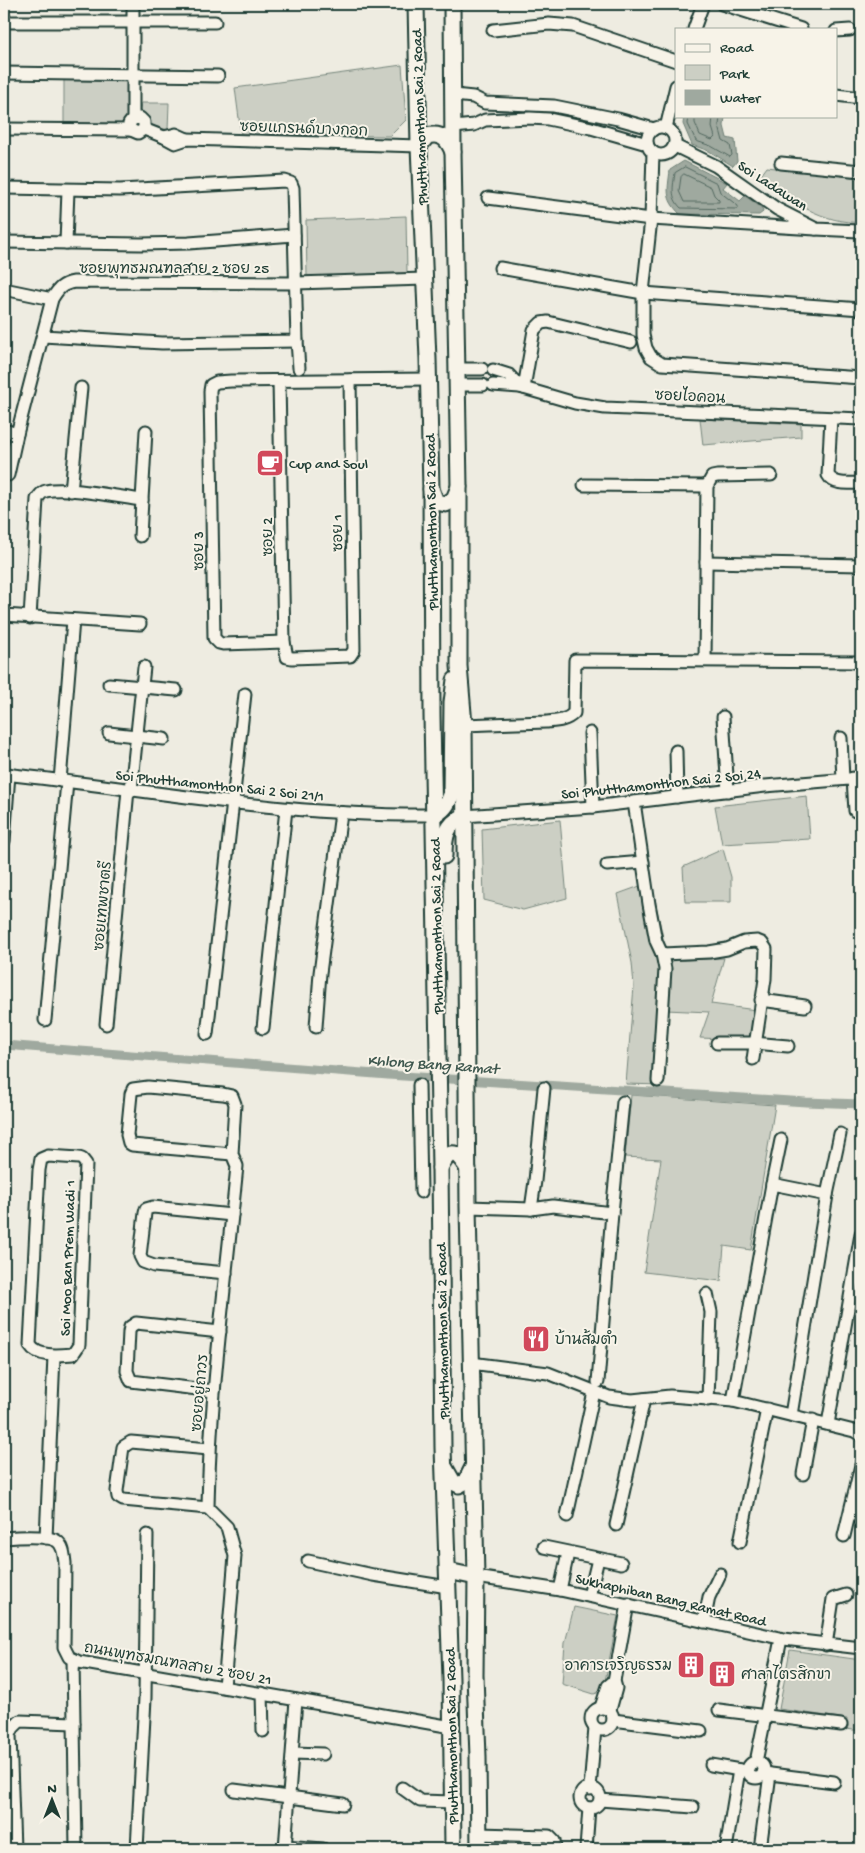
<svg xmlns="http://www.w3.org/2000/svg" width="865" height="1853" font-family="'Gochi Hand','Playpen Sans Thai',sans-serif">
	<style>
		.green { fill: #cccfc4; stroke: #76867c }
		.water { fill: #9fa99f; stroke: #6c7e74 }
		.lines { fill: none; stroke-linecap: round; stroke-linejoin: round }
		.shore { stroke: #52685f; stroke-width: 1 }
		.canal { stroke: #9fa99f; stroke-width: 9 }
		.minor-casing { stroke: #1f3d34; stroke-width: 15 }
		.major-casing { stroke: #1f3d34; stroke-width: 19 }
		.minor { stroke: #f7f3e8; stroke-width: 11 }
		.major { stroke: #f7f3e8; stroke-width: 15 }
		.labels { text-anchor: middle; stroke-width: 4; stroke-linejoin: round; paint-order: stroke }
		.street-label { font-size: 15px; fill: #1f3d34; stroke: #f7f3e8 }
		.poi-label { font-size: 15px; fill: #1f3d34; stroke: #f7f3e8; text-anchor: start }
		.water-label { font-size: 16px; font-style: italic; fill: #3f584f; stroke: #f7f3e8 }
	</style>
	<rect width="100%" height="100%" fill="#eeece1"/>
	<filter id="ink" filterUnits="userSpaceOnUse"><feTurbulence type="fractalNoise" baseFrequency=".02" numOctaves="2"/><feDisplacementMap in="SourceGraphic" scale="10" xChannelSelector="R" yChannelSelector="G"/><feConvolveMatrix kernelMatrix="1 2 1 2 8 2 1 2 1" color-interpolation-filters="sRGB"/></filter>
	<g filter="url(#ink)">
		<g class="green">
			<path d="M402,65L406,120L390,136L241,134L235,88Z"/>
			<path d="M64,79L126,80L128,83L127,102L129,117L124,124H64Z"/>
			<path d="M141,103H169L168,130L150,125L147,117L140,109Z"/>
			<path d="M767,167L861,178V222C826,225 786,199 759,178Z"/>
			<path d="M406,216L407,274L307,276L306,220Z"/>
			<path d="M700,419L801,424V437L703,445Z"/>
			<path d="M807,796L810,839L722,844L715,806Z"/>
			<path d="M560,820L567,898L523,910L484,900L482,829Z"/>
			<path d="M723,849L731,877V902H685L683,867Z"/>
			<path d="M651,882L668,961L724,958L711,1004L756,1010L751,1040L700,1038L709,1012L666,1010L661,1085L626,1084L634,986L632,963L618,894Z"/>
			<path d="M631,1095L775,1105L751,1250L724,1246L721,1281L644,1272L661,1159L625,1157Z"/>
			<path d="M574,1607L618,1616L603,1691L594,1694L562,1684L565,1643Z"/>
			<path d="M790,1650L861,1660V1731L846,1729L847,1719L779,1709Z"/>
		</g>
		<g class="water">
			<path d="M684,116H725L724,126L727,138L735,140L737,161L733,166L709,151L692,145L683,124Z"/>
			<path d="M684,161L727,183L723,188L740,201L745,196L762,208L763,212L759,215L680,214C664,198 668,190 670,170Z"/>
		</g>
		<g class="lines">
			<g class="shore">
				<path d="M689,116L688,124L696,141L711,146L730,157L732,155L730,145L723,141L719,126L720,116"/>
				<path d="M695,116V123L700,135L712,140L715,137L712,127L713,116"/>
				<path d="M685,167L717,183L720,192L738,206V209L681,208C670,197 673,187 675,173Z"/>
				<path d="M684,174L711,187L714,195L719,200V202H684L679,191L681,177Z"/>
			</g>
			<path class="canal" d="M4,1045L388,1075L806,1102L861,1104"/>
			<g class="minor-casing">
				<g id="minor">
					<path d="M133,4V119L129,124L131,130L138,133L144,129V122L140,118L133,119"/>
					<path d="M722,4L801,29"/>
					<path d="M4,22H215"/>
					<path d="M694,29L703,4"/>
					<path d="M493,30L549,24L573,26L676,61"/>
					<path d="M836,31L850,30"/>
					<path d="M4,73L218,76"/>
					<path d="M454,95L473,97L485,103L554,106L618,119L654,129"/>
					<path d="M836,95L861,98"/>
					<circle cx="661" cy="141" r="14"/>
					<path d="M454,127L474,125L485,120L530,118L548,119L591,128L647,144"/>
					<path d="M666,128L676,86"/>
					<path d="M4,129L131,130"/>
					<path d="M144,129L164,137L175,143L187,139L419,146"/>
					<path d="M164,137L176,134L187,139"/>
					<path d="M675,146L716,166L777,209L816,229L859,231"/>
					<path d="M653,152L651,219L643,293V335L646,348L651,357L662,364L861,378"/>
					<path d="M781,163L861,171"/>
					<path d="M4,188L120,190L285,181L291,183L293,188L297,341L162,343L43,336"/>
					<path d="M488,198L651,219L816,229"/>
					<path d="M4,242L141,244L189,243L294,235"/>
					<path d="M66,243L68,190"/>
					<path d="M500,268L643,293L861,309"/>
					<path d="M4,289L52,299"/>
					<path d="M297,341L299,368"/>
					<path d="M456,369H482"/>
					<path d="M493,370L509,375L520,387"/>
					<path d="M279,381L284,642L287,657L292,658L350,656L354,650L350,380"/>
					<path d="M457,385H483"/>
					<path d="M493,385L520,387L575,403L605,408L861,419"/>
					<path d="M524,388L534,330L541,323L548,322L631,342"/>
					<path d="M831,418L828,475C834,486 850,483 861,483"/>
					<path d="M4,430L17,434"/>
					<path d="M8,475L17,434L52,299C58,289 62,284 74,282L296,283L425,279"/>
					<path d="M584,485L707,486"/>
					<path d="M71,491L81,388"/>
					<path d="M140,536L142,500"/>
					<path d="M706,562L861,565"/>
					<path d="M4,615L140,624"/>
					<path d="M30,618L37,499C40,495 41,492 46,491C66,486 119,497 142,500L146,431"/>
					<path d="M284,642L223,644L219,643L214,638L210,391L211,385L217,382L231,381L429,379"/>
					<path d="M705,660L707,486L712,477L717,476L771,475"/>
					<path d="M109,684L176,690"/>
					<path d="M723,717L728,791"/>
					<path d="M464,725L546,722C557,721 566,721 574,713L575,660L861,662"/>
					<path d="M109,733L164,739"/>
					<path d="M590,733L593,807"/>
					<path d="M841,738L843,779"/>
					<path d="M676,751L677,797"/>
					<path d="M4,774C147,789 289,817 434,815"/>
					<path d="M853,778L855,811"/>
					<path d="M60,781L73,620"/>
					<path d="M131,790L144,667"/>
					<path d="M634,802L649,904L656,941L662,954L709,952L727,949L744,942L757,941L762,943L766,949L765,979L753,1059"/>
					<path d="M464,816L593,807L765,786L861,778"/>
					<path d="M4,841L9,774"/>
					<path d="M607,865L643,862"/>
					<path d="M761,1000L805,1006"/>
					<path d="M45,1020L67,782"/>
					<path d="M106,1024L128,790"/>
					<path d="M316,1027L320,973L341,813"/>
					<path d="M263,1028L286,809"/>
					<path d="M207,1034L245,694"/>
					<path d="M717,1043H754L788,1046"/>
					<path d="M658,1081L665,969L662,954"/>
					<path d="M419,1085L421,1192"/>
					<path d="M48,1156L79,1158L82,1159L86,1164L79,1345L73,1354C60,1355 38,1358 30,1345L39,1170L41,1159Z"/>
					<path d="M772,1184L781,1140"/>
					<path d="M468,1207L531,1209L553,1206L612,1213L598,1382"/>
					<path d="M531,1209L535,1181L544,1088"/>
					<path d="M612,1213L623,1102"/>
					<path d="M226,1273L154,1266L143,1262L140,1256L145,1213L146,1209L153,1207L232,1215"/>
					<path d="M707,1294L711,1312L708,1400"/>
					<path d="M471,1363L548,1373L609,1397L632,1400L670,1396L733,1401L854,1431L861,1435"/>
					<path d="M214,1391L131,1381L127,1371L129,1332L130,1327L136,1323L220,1332"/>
					<path d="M733,1401L772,1184L827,1195"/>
					<path d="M791,1415L827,1195L840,1134"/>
					<path d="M828,1424L861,1234"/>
					<path d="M803,1474L813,1420"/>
					<path d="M208,1508L123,1500L118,1497L117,1491L123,1447L131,1442L209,1449"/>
					<path d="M567,1516L594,1392"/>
					<path d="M616,1525L644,1399"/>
					<path d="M844,1536L861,1465"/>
					<path d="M4,1538C16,1537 47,1535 57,1541C64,1546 64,1556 65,1563L64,1647L69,1657L79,1662L452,1727"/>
					<path d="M46,1538L54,1356"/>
					<path d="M740,1542L767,1409"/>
					<path d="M544,1547L621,1563"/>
					<path d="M308,1561L373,1575L448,1587"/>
					<path d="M476,1577L560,1590L784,1639L861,1648"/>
					<path d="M560,1590L568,1553"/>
					<path d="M589,1596L598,1559"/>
					<path d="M704,1622L709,1597L720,1574"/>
					<path d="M826,1645L833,1599L846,1595"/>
					<path d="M73,1659L76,1849"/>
					<path d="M224,1687L235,1556L227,1527L208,1508C210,1394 226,1280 237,1166L232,1154L235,1104L232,1096L223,1094L148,1087L133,1089L131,1094L127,1135L129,1143L132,1145L232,1154"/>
					<path d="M262,1693L263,1731"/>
					<path d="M601,1707L608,1686L614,1681"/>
					<circle cx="602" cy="1719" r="11"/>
					<path d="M610,1710L616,1688L614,1681L628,1604"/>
					<path d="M719,1710L841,1725"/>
					<path d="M613,1720L701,1731"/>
					<path d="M293,1753L323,1754"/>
					<path d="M756,1762L781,1639"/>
					<circle cx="756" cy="1770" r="8"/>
					<path d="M711,1765L746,1771"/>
					<path d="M763,1773L834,1782"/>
					<path d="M402,1788L420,1801L453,1802"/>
					<circle cx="590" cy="1798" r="10"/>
					<path d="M590,1789L595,1728"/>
					<path d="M234,1790L343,1804"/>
					<path d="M600,1800L693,1807"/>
					<path d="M478,1834L549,1836L554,1841L555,1849"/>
					<path d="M285,1846L323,1849"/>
					<path d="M14,1849L10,1735L13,1728L20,1721L74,1723"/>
					<path d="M137,1849L145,1698L147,1535"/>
					<path d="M285,1849L296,1700"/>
					<path d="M586,1849L589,1808"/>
					<path d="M726,1849L739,1770"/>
					<path d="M760,1849L770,1774"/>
				</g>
			</g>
			<g class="major-casing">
				<g id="major">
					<path d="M416,4L419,146L428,359L431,489L432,715L440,1168L443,1448L451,1679L453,1849"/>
					<path d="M452,4L453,152L459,486V666L464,725L468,1207L476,1577L475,1675L478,1757L479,1849"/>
					<path d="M419,146L427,136C442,132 448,140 453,152"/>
					<path d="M431,489L436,502L446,504L454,499L459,487"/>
					<path d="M434,815C443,811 448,805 451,795L452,702L455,680"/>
					<path d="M444,856C444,837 446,824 464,816"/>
					<path d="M440,1168C451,1146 457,1152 468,1169"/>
					<path d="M445,1468L453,1482L459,1485L466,1481L473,1467"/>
					<path d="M448,1571L476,1577"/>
				</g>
			</g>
			<use href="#minor" class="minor"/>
			<use href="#major" class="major"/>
		</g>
	</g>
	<defs>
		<g id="cafe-square" transform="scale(1.4375)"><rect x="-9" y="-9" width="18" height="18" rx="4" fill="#d1495b" stroke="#f7f3e8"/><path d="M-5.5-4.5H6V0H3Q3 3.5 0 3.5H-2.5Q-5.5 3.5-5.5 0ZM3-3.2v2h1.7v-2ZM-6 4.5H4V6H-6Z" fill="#fff"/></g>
		<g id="restaurant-square" transform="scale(1.4375)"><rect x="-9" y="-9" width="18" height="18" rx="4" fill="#d1495b" stroke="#f7f3e8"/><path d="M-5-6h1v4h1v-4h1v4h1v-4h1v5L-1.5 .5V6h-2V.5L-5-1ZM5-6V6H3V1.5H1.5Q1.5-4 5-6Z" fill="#fff"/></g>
		<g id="building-square" transform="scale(1.4375)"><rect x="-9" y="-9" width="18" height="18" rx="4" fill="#d1495b" stroke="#f7f3e8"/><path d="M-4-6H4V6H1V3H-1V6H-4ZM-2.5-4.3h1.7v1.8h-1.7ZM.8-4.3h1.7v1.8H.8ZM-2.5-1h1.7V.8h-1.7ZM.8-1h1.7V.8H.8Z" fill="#fff"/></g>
	</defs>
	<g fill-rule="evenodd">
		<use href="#cafe-square" x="270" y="463"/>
		<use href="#restaurant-square" x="536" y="1339"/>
		<use href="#building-square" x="691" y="1665"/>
		<use href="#building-square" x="722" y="1674"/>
	</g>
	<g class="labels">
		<g class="street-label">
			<text transform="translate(419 117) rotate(-92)" y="5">Phutthamonthon Sai 2 Road</text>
			<text transform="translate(304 128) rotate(2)" y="5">ซอยแกรนด์บางกอก</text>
			<text transform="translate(773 185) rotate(33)" y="5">Soi Ladawan</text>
			<text x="174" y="273">ซอยพุทธมณฑลสาย 2 ซอย 25</text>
			<text transform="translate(690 396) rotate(3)" y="5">ซอยไอคอน</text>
			<text transform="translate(431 522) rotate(-91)" y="5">Phutthamonthon Sai 2 Road</text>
			<text transform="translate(337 533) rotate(-91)" y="5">ซอย 1</text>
			<text transform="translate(267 537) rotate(-91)" y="5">ซอย 2</text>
			<text transform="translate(198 551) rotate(-91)" y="5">ซอย 3</text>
			<text transform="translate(661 783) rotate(-6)" y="5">Soi Phutthamonthon Sai 2 Soi 24</text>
			<text transform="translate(220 785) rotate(6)" y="5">Soi Phutthamonthon Sai 2 Soi 21/1</text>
			<text transform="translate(102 906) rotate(-85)" y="5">ซอยเทพชาตรี</text>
			<text transform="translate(436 926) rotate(-91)" y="5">Phutthamonthon Sai 2 Road</text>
			<text transform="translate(67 1258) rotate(-88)" y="5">Soi Moo Ban Prem Wadi 1</text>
			<text transform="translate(442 1331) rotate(-91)" y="5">Phutthamonthon Sai 2 Road</text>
			<text transform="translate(199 1393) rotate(-85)" y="5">ซอยอยู่ถาวร</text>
			<text transform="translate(671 1599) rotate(13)" y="5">Sukhaphiban Bang Ramat Road</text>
			<text transform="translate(178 1663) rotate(10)" y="5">ถนนพุทธมณฑลสาย 2 ซอย 21</text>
			<text transform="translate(451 1736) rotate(-91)" y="5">Phutthamonthon Sai 2 Road</text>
		</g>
		<g class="poi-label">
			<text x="289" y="468">Cup and Soul</text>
			<text x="555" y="1344">บ้านส้มตำ</text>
			<text x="672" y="1670" text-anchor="end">อาคารเจริญธรรม</text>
			<text x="741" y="1679">ศาลาไตรสิกขา</text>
		</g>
		<g class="water-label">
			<text transform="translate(433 1063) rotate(4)" y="6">Khlong Bang Ramat</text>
		</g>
	</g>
	<rect width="865" height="1853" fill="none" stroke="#f7f3e8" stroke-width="20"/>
	<rect x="10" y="10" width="845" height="1833" fill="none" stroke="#1f3d34" stroke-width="2" filter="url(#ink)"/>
	<rect x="675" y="28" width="162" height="90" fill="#f7f3e8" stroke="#a1aaa0"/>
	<rect x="685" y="44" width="25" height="8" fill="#f7f3e8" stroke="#a1aaa0"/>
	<text x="720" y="52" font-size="15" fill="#1f3d34">Road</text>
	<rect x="685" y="65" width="25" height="15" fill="#cccfc4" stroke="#a1aaa0"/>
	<text x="720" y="78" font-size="15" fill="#1f3d34">Park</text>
	<rect x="685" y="90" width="25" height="15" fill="#9fa99f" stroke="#a1aaa0"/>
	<text x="720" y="102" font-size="15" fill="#1f3d34">Water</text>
	<g transform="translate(52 1800)" stroke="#f7f3e8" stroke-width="4" paint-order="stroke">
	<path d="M0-4L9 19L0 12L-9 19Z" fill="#1f3d34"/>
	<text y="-8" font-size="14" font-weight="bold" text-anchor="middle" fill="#1f3d34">N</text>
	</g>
</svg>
